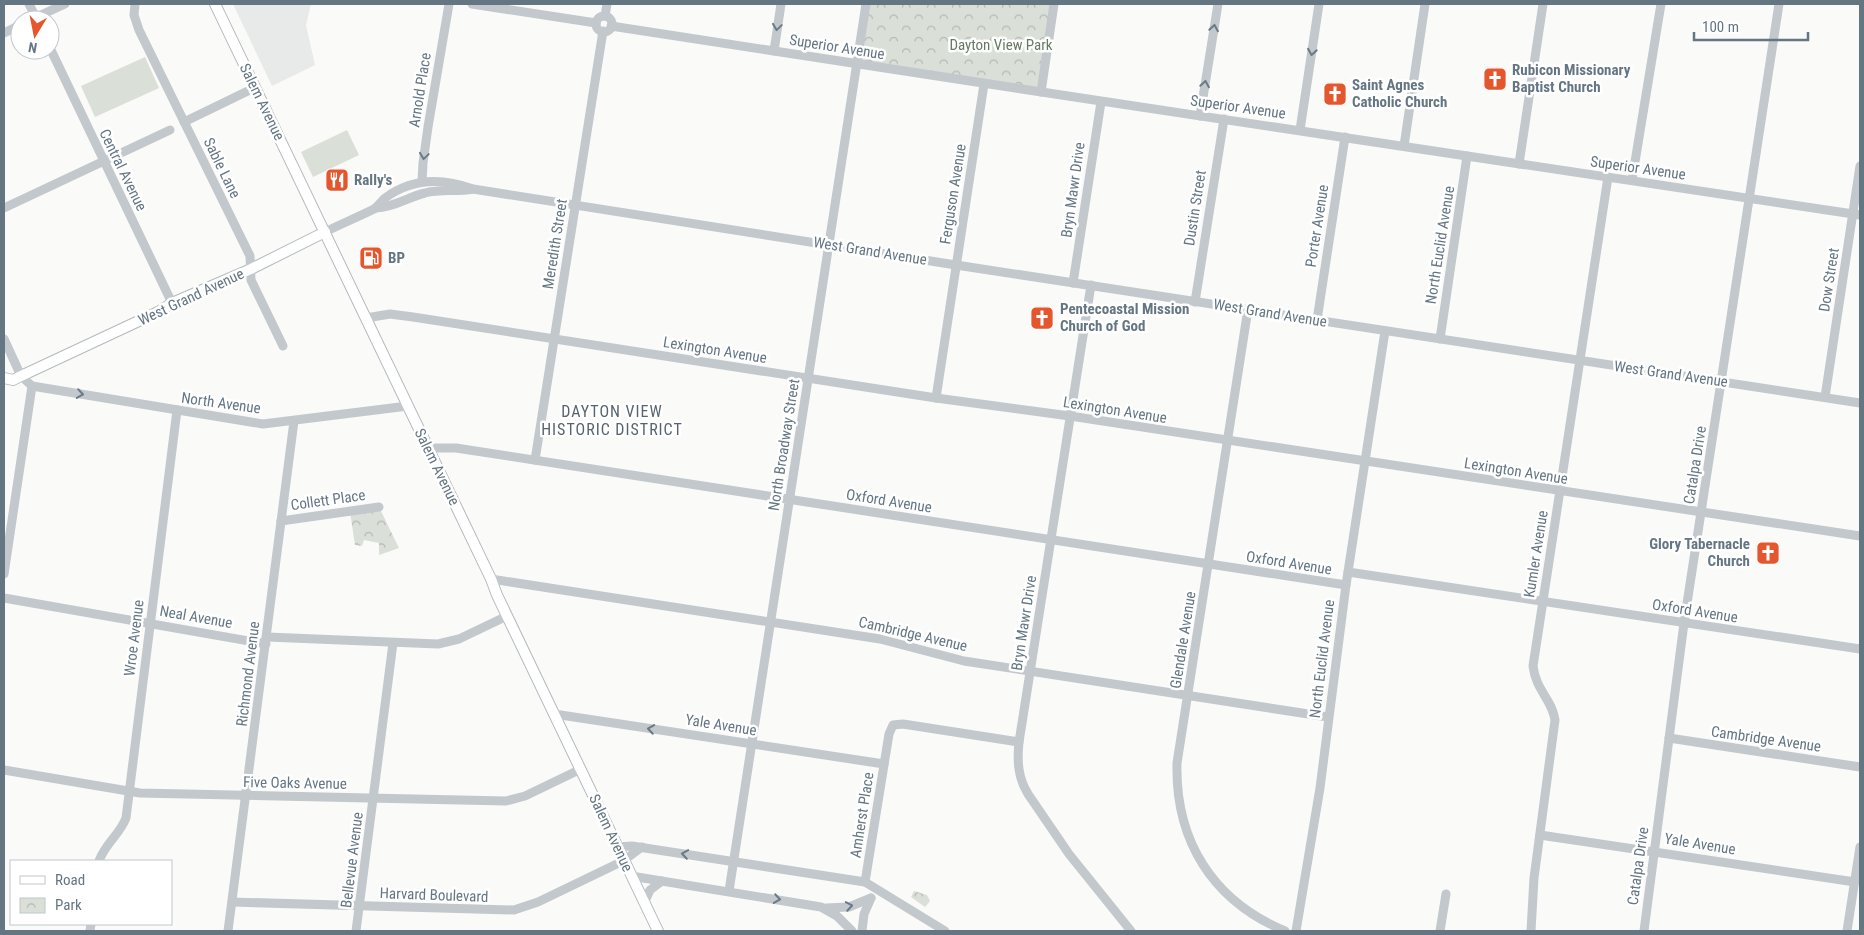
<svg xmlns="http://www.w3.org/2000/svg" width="1864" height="935" font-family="'Roboto Condensed',sans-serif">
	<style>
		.built { fill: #e8e9e9 }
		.green { fill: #dadfd7 }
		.park { fill: url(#park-crowns) }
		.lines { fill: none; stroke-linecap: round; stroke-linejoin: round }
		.major-casing { stroke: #b5babe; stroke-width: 12 }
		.minor { stroke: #c3c8cc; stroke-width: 9 }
		.major { stroke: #fff; stroke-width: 10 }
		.oneway { stroke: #6a7a87 }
		.labels { text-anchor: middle; stroke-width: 5; stroke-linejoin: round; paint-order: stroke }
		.park-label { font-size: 15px; fill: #687a64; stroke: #fff }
		.street-label { font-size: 15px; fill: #657683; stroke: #fff }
		.poi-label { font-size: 15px; font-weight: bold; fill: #657683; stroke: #fff; text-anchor: start }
		.neighbourhood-label { font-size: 16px; letter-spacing: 1px; fill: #57646e; stroke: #fff }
	</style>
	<defs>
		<pattern id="park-crowns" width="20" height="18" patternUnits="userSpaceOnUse" patternTransform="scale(1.25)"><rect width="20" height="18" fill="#dadfd7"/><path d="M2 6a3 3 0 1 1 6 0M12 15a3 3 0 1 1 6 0" fill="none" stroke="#b4b9b4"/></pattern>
	</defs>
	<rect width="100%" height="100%" fill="#fafaf8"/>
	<path class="built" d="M233,4H311L306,25L315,65L272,86Z"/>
	<g class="green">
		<path d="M145,57L159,88L95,117L81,86Z"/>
		<path d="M347,130L359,155L313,177L301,152Z"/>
	</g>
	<g class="park">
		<path d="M866,4H1054L1041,92L856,63Z"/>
		<path d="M379,507L399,548L379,555V543L364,540L362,546L355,545L350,512Z"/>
		<path d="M914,891L927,895L930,901L925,907L911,897Z"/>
	</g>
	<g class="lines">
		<g class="major-casing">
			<g id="major">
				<path d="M215,4L491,579L497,595L658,931"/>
				<path d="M4,378L13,380L21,376L158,312L172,303L251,269L325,232"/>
			</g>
		</g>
		<g class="minor">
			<path d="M29,4L37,20"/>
			<path d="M135,4L134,15L139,30L250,256L251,280L283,346"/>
			<path d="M472,4L596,23"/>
			<path d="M605,16L607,4"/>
			<circle cx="604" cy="24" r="8"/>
			<path d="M30,20L65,4"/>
			<path d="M611,26C1027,91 1444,152 1860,215"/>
			<path d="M4,33L20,25"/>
			<path d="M50,48L172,303"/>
			<path d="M774,51L781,4"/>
			<path d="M1041,92L1054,4"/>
			<path d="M1200,116L1218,4"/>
			<path d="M184,122L256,87"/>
			<path d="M1300,130L1319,4"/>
			<path d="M1404,146L1425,4"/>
			<path d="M1519,164L1543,4"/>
			<path d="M1632,180L1661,4"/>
			<path d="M422,181L423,163L428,127L449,4"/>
			<path d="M4,208L170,130"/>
			<path d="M376,208C395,207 408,197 425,193C440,189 457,192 473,189"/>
			<path d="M325,232C341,224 358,217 374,209C378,206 381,202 385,198C412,178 443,178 473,189L956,265L1860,403"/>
			<path d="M1073,283L1101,102"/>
			<path d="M1091,285L1019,742C1017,761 1018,778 1028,794L1069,854L1131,931"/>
			<path d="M1195,302L1224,119"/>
			<path d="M1248,309L1177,763C1175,841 1213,901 1285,931"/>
			<path d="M366,318L390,314L413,317L936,398L1070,416L1860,536"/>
			<path d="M1317,320L1345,137"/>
			<path d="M4,339L21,376L32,386L4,574"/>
			<path d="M1440,339L1467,156"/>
			<path d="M32,386L263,424L408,406"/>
			<path d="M1825,397L1860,166"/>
			<path d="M936,398L984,84"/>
			<path d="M428,448H456L1346,585"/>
			<path d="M535,460L603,31"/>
			<path d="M281,521L379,507"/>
			<path d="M1348,572L1860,649"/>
			<path d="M491,579L880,639L964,661L1328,717"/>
			<path d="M4,598L266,644"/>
			<path d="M267,637L438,644L459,639L507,616"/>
			<path d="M554,714L884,764"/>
			<path d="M1669,738L1860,767"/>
			<path d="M4,770L140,793L506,801L525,796L581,769"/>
			<path d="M1540,835L1855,882"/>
			<path d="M617,847L632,846L865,882L945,931"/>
			<path d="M99,861C105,844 120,834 126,818L177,410"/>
			<path d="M631,876L821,907L837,916L852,931"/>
			<path d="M865,882L889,734L893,725L903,724L1019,742"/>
			<path d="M729,891L866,4"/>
			<path d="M232,902L514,910L538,902L623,861L642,847"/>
			<path d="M644,903L650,890L662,881"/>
			<path d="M826,908L849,907L871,898"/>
			<path d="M90,931L91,924"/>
			<path d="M228,931L294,421"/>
			<path d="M356,931L393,643"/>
			<path d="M862,931L864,914L871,898"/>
			<path d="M1296,931L1320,788L1346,585L1385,331"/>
			<path d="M1440,931L1446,894"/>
			<path d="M1531,931L1534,878L1555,720C1552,699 1536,691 1533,666L1608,177"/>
			<path d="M1644,931L1684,623L1779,4"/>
			<path d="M1847,931L1860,847"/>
		</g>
		<use href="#major" class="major"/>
	</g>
	<defs><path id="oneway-chevron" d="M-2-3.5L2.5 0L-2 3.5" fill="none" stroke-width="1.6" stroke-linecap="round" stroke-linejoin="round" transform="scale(1.25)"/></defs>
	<g class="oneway">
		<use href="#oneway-chevron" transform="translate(777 27) rotate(98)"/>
		<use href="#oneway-chevron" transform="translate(1214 28) rotate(-81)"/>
		<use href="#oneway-chevron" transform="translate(1312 52) rotate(99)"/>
		<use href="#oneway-chevron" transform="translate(1205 84) rotate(-81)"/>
		<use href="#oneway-chevron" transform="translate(424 156) rotate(98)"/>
		<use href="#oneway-chevron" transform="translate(80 394) rotate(9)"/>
		<use href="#oneway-chevron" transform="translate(651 729) rotate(-171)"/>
		<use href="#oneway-chevron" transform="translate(685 854) rotate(-171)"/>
		<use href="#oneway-chevron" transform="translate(777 899) rotate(9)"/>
		<use href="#oneway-chevron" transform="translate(849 906) rotate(-10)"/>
	</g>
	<defs>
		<g id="church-square" transform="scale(1.25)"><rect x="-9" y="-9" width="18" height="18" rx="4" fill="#e4572e" stroke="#fff"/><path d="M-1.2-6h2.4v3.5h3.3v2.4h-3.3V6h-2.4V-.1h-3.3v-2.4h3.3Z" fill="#fff"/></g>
		<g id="restaurant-square" transform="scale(1.25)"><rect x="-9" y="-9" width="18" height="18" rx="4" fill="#e4572e" stroke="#fff"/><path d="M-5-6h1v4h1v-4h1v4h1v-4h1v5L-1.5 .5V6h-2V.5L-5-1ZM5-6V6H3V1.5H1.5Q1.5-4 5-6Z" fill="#fff"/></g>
		<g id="fuel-square" transform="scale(1.25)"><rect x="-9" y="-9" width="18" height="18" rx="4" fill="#e4572e" stroke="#fff"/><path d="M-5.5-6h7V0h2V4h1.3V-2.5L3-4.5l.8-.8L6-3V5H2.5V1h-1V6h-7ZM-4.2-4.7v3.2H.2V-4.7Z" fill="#fff"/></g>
	</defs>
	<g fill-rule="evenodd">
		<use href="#church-square" x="1495" y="79"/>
		<use href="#church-square" x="1335" y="94"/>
		<use href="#restaurant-square" x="337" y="180"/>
		<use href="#fuel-square" x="371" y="258"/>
		<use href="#church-square" x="1042" y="318"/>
		<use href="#church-square" x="1768" y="553"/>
	</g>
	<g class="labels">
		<g class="park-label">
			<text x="1001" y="50">Dayton View Park</text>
		</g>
		<g class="street-label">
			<text transform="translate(837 47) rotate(9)" y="5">Superior Avenue</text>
			<text transform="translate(420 90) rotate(-81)" y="5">Arnold Place</text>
			<text transform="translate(262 102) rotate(64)" y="5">Salem Avenue</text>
			<text transform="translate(1238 107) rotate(8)" y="5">Superior Avenue</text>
			<text transform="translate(222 168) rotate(64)" y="5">Sable Lane</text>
			<text transform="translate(1638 168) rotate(8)" y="5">Superior Avenue</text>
			<text transform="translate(123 170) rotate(64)" y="5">Central Avenue</text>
			<text transform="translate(1073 190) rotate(-82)" y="5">Bryn Mawr Drive</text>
			<text transform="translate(953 194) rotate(-81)" y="5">Ferguson Avenue</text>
			<text transform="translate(1195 208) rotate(-81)" y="5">Dustin Street</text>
			<text transform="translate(1317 226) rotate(-81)" y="5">Porter Avenue</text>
			<text transform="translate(555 244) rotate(-81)" y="5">Meredith Street</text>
			<text transform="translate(1440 245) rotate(-81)" y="5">North Euclid Avenue</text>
			<text transform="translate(870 251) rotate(9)" y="5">West Grand Avenue</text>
			<text transform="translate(1829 280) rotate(-81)" y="5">Dow Street</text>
			<text transform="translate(191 297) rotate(-25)" y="5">West Grand Avenue</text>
			<text transform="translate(1270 313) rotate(9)" y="5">West Grand Avenue</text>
			<text transform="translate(715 350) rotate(9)" y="5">Lexington Avenue</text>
			<text transform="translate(1671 374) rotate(8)" y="5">West Grand Avenue</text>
			<text transform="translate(221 403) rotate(8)" y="5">North Avenue</text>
			<text transform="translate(1115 410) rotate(9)" y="5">Lexington Avenue</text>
			<text transform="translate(784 445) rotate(-81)" y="5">North Broadway Street</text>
			<text transform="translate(1695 465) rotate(-81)" y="5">Catalpa Drive</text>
			<text transform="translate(437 467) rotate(64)" y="5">Salem Avenue</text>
			<text transform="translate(1516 471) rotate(9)" y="5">Lexington Avenue</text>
			<text transform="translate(328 500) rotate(-8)" y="5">Collett Place</text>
			<text transform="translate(889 501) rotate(9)" y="5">Oxford Avenue</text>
			<text transform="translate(1536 554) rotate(-81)" y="5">Kumler Avenue</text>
			<text transform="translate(1289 563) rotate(9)" y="5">Oxford Avenue</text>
			<text transform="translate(1695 611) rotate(9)" y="5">Oxford Avenue</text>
			<text transform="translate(196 617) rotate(10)" y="5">Neal Avenue</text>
			<text transform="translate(1024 623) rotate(-81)" y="5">Bryn Mawr Drive</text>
			<text transform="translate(913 634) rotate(13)" y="5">Cambridge Avenue</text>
			<text transform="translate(134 638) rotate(-83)" y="5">Wroe Avenue</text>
			<text transform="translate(1183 640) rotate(-81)" y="5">Glendale Avenue</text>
			<text transform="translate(1322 659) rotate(-83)" y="5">North Euclid Avenue</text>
			<text transform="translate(248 674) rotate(-83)" y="5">Richmond Avenue</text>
			<text transform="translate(721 725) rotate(9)" y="5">Yale Avenue</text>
			<text transform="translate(1766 739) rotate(8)" y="5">Cambridge Avenue</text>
			<text transform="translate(295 783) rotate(1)" y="5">Five Oaks Avenue</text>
			<text transform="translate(862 815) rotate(-81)" y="5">Amherst Place</text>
			<text transform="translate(611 833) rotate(65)" y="5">Salem Avenue</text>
			<text transform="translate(1700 844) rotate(9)" y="5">Yale Avenue</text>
			<text transform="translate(352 860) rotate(-83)" y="5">Bellevue Avenue</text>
			<text transform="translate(1638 866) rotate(-82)" y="5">Catalpa Drive</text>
			<text transform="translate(434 895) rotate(2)" y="5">Harvard Boulevard</text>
		</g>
		<g class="poi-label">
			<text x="1512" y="75">Rubicon Missionary<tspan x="1512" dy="17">Baptist Church</tspan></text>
			<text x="1352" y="90">Saint Agnes<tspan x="1352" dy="17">Catholic Church</tspan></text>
			<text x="354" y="185">Rally's</text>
			<text x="388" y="263">BP</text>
			<text x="1060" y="314">Pentecoastal Mission<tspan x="1060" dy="17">Church of God</tspan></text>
			<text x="1750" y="549" text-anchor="end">Glory Tabernacle<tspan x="1750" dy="17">Church</tspan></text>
		</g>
		<g class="neighbourhood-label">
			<text x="612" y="417">DAYTON VIEW<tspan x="612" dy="18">HISTORIC DISTRICT</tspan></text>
		</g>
	</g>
	<rect width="1864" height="935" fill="none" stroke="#657683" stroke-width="10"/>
	<rect x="10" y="860" width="162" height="65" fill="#ffffff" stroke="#c1c8cd"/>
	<rect x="20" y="876" width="25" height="8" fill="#ffffff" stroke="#c1c8cd"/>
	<text x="55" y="885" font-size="15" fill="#657683">Road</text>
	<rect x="20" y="898" width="25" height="15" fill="url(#park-crowns)" stroke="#c1c8cd"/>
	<text x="55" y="910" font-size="15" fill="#657683">Park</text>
	<g transform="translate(35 35) rotate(190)"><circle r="24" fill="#ffffff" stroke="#c1c8cd"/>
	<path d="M0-4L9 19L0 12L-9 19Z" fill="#e4572e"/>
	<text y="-8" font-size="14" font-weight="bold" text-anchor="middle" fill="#657683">N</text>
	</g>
	<path d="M1694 32v8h114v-8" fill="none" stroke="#657683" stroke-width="2.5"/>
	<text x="1702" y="32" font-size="15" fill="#657683" stroke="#ffffff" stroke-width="4" paint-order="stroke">100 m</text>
</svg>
